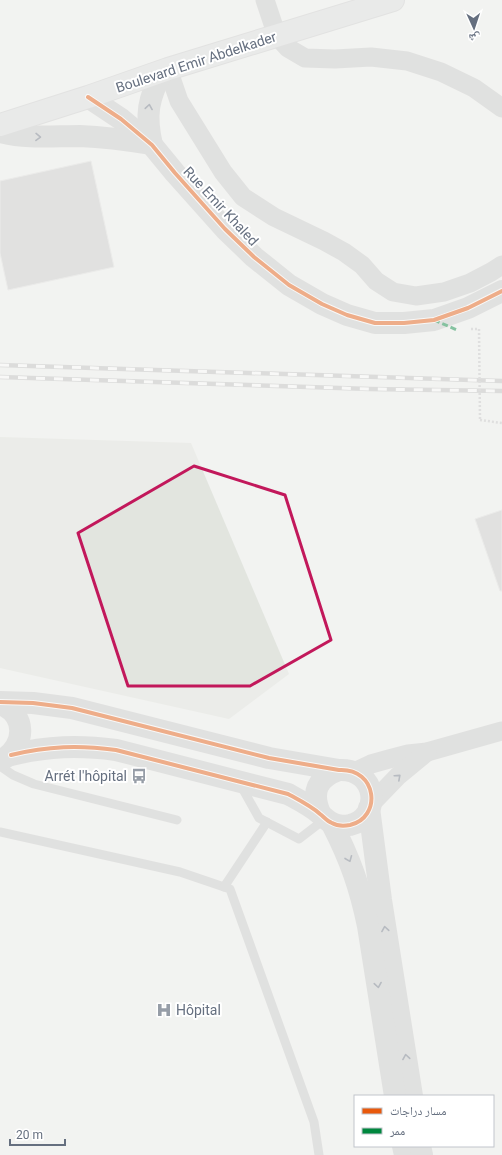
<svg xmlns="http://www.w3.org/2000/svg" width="502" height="1155" font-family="Roboto,'Noto Naskh Arabic',sans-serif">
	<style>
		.green { fill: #e2e5df }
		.building { fill: #cccdcd; stroke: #e2e2e1 }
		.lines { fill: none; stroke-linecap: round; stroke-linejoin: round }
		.primary-casing { stroke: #cecfcf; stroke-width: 24 }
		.path { stroke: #c8c8c9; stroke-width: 2.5; stroke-dasharray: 2 2; stroke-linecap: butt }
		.service { stroke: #cbcccc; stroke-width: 9 }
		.minor { stroke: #cbcccc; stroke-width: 19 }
		.tertiary { stroke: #cbcccc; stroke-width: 22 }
		.primary { stroke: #dedfe0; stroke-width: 22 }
		.rail-casing { stroke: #c1c2c2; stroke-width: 4.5 }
		.rail { stroke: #fff; stroke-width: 3; stroke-dasharray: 9; stroke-linecap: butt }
		.path-bridge { stroke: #c8c8c9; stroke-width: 2.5; stroke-dasharray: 2 2; stroke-linecap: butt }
		.quiet { stroke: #00873e; stroke-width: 3; stroke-dasharray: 6 3; stroke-linecap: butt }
		.cycleway-casing { stroke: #fff; stroke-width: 6 }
		.cycleway { stroke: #e8590c; stroke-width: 4 }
		.oneway { stroke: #6f7887 }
		.marked { fill: none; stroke: #c2185b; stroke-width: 3; stroke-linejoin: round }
		.labels { text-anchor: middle; stroke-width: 4; stroke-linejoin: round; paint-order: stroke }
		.street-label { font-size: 14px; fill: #656f7f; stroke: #fff }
		.poi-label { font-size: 14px; fill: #656f7f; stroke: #fff; text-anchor: end }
	</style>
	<rect width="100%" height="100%" fill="#f2f3f1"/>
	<path class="green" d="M0,437L191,443L289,674L229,719L0,668Z"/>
	<g class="building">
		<path d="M91,161L114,267L8,290L0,253V181Z"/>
		<path d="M502,510V591H500L475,519Z"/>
	</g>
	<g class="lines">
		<g class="primary-casing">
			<path id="primary" d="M0,125L88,97L168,69L393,0"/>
		</g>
		<g class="path">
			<path d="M471,329H479"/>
			<path d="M480,420L502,423"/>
		</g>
		<g class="service">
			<path d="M0,766L13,775L34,784L177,820"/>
			<path d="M240,784L259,818L299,839L325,819"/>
			<path d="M0,832L180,872L230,889L314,1122L319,1155"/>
			<path d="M224,887L267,822"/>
		</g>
		<g class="minor">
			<path d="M265,0L277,36L288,48L305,58L335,59L371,57L407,61L441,72L474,88L502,108"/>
			<path d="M168,69L179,101L223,172L243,197L274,217L324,241L344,252L362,265L376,281L393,292L416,296L444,292L470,283L491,272L502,265"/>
			<path d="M354,772L371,764L389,759L408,754L427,752L502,731"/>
			<path d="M371,804L398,776L427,752"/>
		</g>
		<g class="tertiary">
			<path d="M88,97L121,119L152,145L175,173L225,229L254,257L289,285L322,304L347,315L375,323H404L434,320L468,308L502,291"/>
			<path d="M0,132C26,139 53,136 80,136C104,137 127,140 151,144"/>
			<path d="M152,145C145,115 148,98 163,71"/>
			<path d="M0,702L33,703L72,708L269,758L339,770C378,768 382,818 350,825C344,826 337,826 332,823C327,821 324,817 320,814C311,806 299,800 288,794L116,750C79,745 48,746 11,755"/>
			<path d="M0,704C27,714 26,746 3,759"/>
			<path d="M369,808L381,900L412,1096"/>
			<path d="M320,813C311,792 317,778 339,770"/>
			<path d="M332,824C350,859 360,887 368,926L395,1096"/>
			<path d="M403,1146L405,1155"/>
			<path d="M420,1146L422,1155"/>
		</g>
		<use href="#primary" class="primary"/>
		<g class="rail-casing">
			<g id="rail">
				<path d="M0,365L502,381"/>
				<path d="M0,377L370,389L502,391"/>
			</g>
		</g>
		<use href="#rail" class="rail"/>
		<path class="path-bridge" d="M479,329L480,420"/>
		<path class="quiet" d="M434,320L457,330"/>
		<g class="cycleway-casing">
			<g id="cycleway">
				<path d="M88,97L121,119L152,145L175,173L225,229L254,257L289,285L322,304L347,315L375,323H404L434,320L468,308L502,291"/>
				<path d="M0,702L33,703L72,708L269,758L339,770C378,768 382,818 350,825C344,826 337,826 332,823C327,821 324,817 320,814C311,806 299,800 288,794L116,750C79,745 48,746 11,755"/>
			</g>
		</g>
		<use href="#cycleway" class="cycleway"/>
	</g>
	<defs><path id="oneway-chevron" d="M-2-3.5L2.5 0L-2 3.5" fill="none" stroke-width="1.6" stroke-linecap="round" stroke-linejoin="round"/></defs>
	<g class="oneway">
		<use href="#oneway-chevron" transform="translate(149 107) rotate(-81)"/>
		<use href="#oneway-chevron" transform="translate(38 137) rotate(1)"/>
		<use href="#oneway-chevron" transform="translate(398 777) rotate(-42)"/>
		<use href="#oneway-chevron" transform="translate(349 859) rotate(68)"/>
		<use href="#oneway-chevron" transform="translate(385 929) rotate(-99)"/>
		<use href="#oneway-chevron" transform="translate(378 985) rotate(81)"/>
		<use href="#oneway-chevron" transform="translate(406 1057) rotate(-99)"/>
	</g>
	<path d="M0 0H502V1155H0ZM194,466L285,495L331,640L250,686H128L78,533Z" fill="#f2f3f1" fill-opacity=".55" fill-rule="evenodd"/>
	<path class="marked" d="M194,466L285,495L331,640L250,686H128L78,533Z"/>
	<defs>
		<g id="bus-bare" transform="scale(1.2)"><path d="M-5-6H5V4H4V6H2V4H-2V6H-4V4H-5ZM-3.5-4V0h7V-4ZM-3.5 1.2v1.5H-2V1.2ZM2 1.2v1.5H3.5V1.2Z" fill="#969da7" stroke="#fff" stroke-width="2.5" paint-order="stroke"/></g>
		<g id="hospital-bare" transform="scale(1.2)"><path d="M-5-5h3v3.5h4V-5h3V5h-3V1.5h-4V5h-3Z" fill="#969da7" stroke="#fff" stroke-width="2.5" paint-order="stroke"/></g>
	</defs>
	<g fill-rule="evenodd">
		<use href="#bus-bare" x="139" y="776"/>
		<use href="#hospital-bare" x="164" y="1010"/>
	</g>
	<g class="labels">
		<g class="street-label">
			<text transform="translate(196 62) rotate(-18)" y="5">Boulevard Emir Abdelkader</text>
			<text transform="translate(221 206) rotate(47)" y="5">Rue Emir Khaled</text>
		</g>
		<g class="poi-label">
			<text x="127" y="781">Arrét l'hôpital</text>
			<text x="176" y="1015" text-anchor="start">Hôpital</text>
		</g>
	</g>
	<rect x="354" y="1095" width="140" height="52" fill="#ffffff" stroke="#c1c5cc"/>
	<rect x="362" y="1108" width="20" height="6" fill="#e8590c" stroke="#c1c5cc"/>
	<text x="390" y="1115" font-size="12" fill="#656f7f">مسار دراجات</text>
	<rect x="362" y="1128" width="20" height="6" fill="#00873e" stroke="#c1c5cc"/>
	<text x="390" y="1135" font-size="12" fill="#656f7f">ممر</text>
	<g transform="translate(474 28) rotate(177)" stroke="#ffffff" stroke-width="3" paint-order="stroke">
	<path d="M0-3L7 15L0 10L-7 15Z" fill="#656f7f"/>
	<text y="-6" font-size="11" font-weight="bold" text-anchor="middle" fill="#656f7f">ش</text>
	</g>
	<path d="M10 1139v6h55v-6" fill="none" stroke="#656f7f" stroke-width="2"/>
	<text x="16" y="1139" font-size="12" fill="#656f7f" stroke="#ffffff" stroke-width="3" paint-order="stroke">20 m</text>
</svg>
